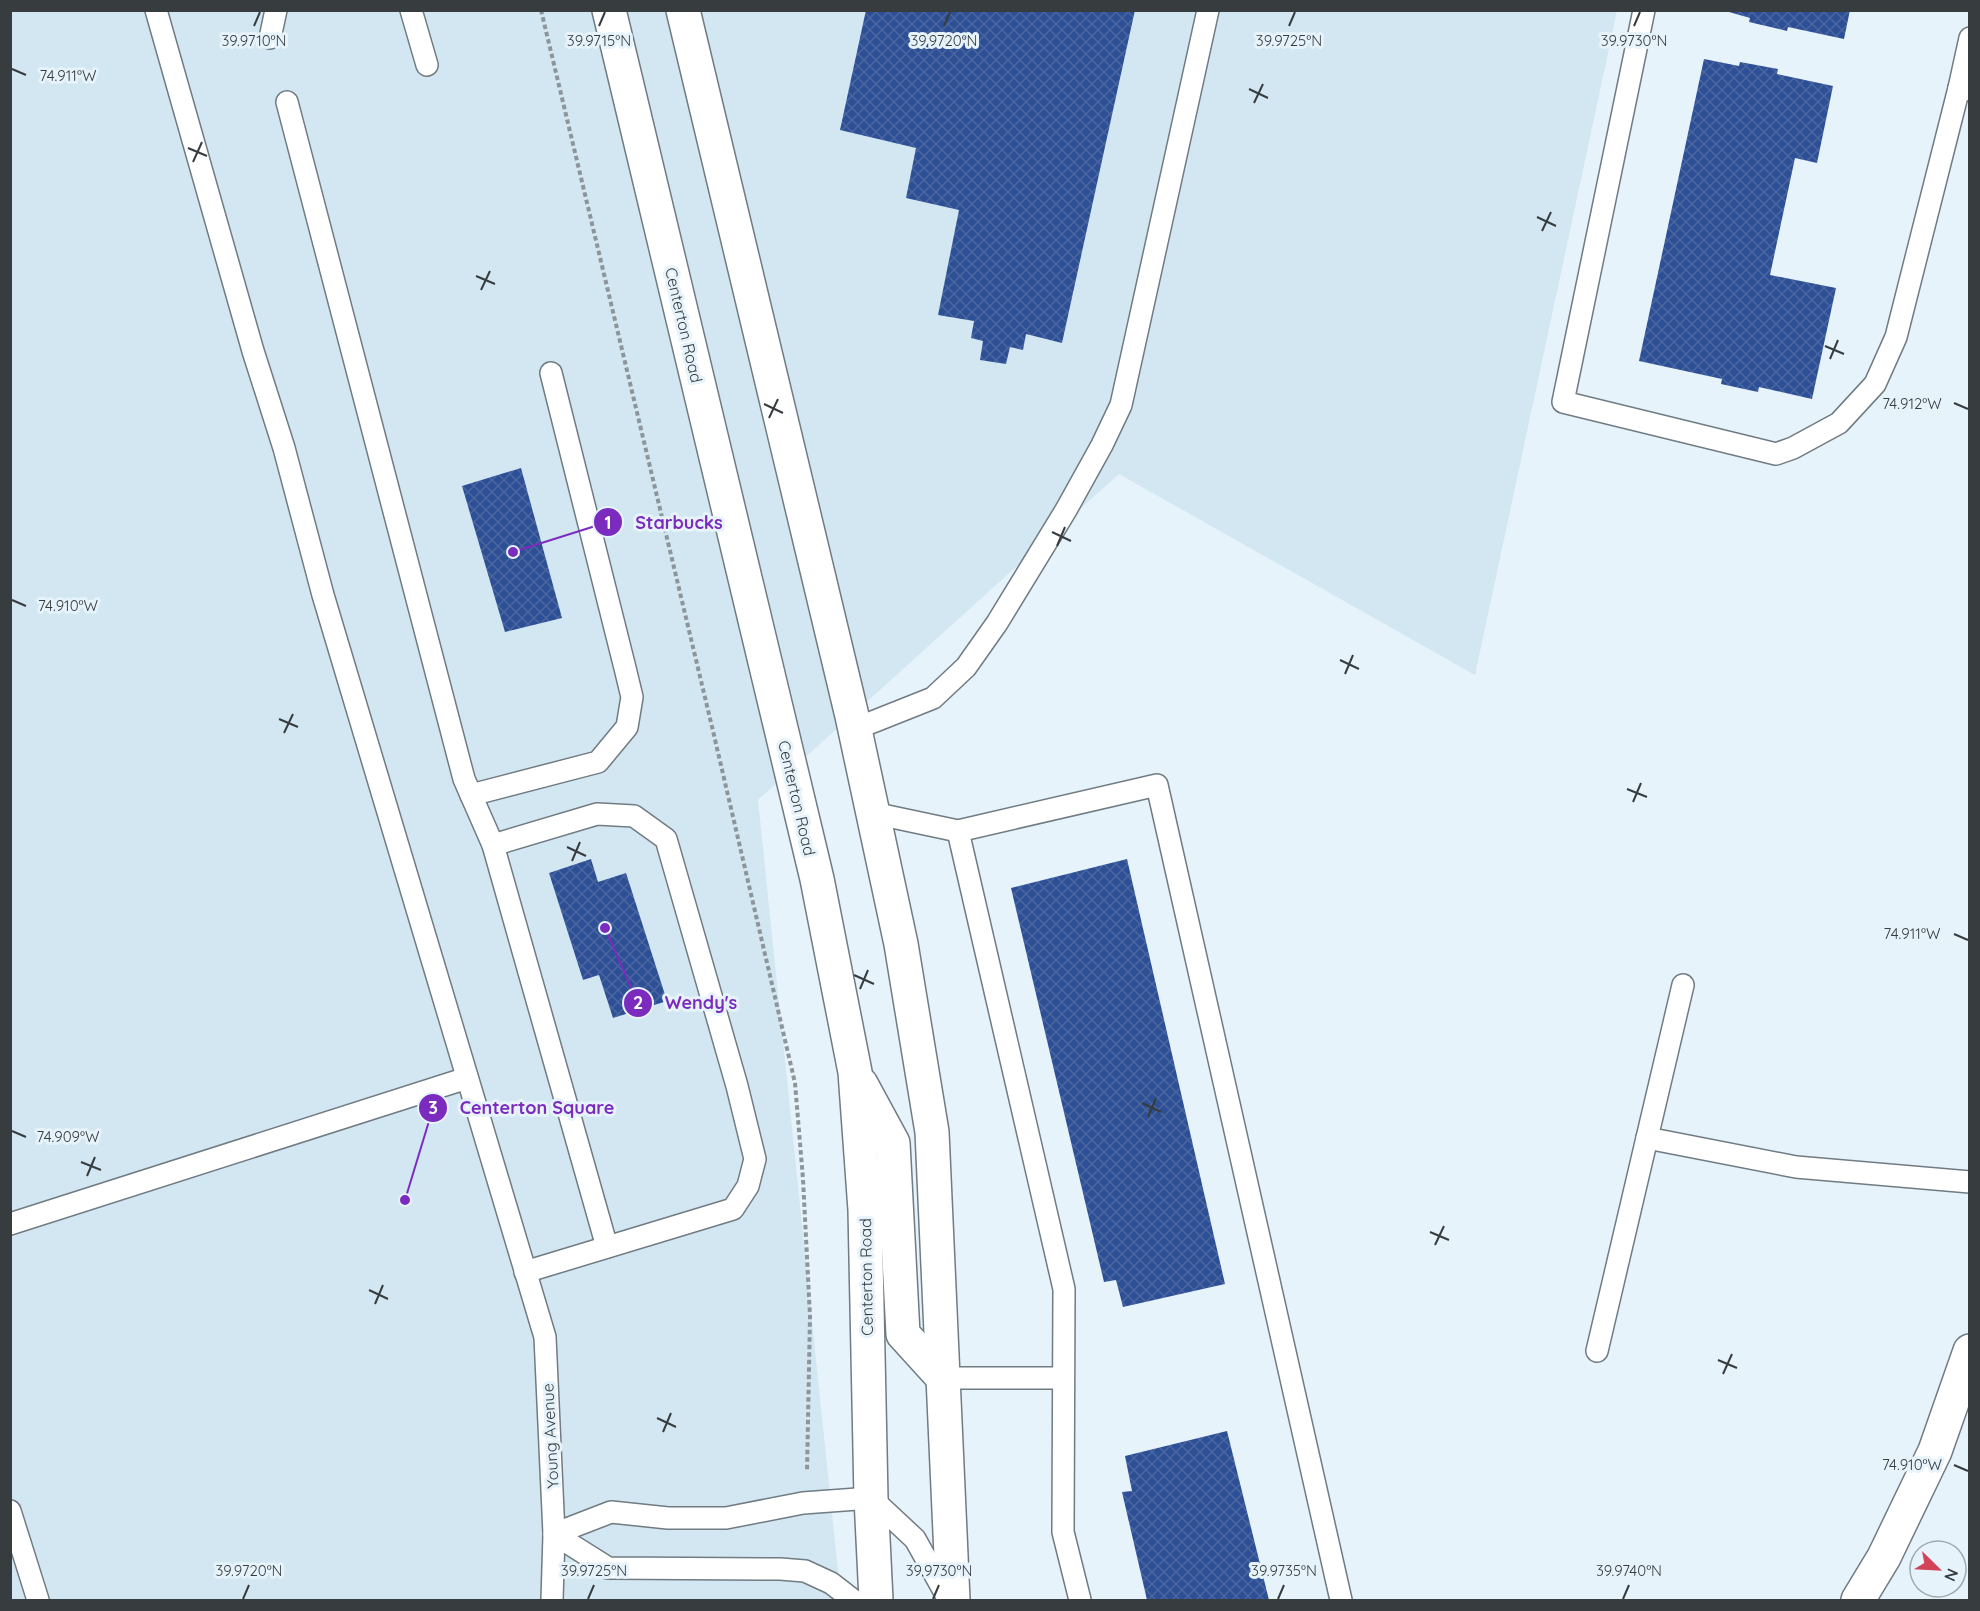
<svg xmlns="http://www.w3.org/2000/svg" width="1980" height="1611" font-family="Quicksand,sans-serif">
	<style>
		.built { fill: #d3e7f3 }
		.building { fill: url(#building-cross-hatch) }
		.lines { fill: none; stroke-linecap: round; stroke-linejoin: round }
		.lane-casing { stroke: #707b82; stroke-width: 24 }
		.secondary-casing { stroke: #707b82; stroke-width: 36 }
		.primary-casing { stroke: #707b82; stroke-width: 36 }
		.path { stroke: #8c959a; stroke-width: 4; stroke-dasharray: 4.5 3; stroke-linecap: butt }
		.lane { stroke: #fff; stroke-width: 21 }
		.secondary { stroke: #fff; stroke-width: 33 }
		.primary { stroke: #fff; stroke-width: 33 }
		.ticks { fill: none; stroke: #373c3f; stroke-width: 2 }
		.labels { text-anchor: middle; stroke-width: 6; stroke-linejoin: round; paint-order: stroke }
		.street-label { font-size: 16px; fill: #373c3f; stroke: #e6f3fb }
		.ticks-label { font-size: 15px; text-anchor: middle; fill: #373c3f; stroke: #e6f3fb; stroke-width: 6; stroke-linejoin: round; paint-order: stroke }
		.leader { fill: none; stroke: #7b2cbf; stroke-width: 2 }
		.callout-dot { fill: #7b2cbf; stroke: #e6f3fb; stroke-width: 2 }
		.mark-label { font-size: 18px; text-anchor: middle; font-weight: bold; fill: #fff }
		.callout-label { font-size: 18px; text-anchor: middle; font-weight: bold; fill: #7b2cbf; stroke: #e6f3fb; stroke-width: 6; stroke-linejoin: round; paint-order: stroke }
	</style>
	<defs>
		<pattern id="building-cross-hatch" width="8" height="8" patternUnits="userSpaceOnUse" patternTransform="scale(1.5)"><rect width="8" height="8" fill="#2d4f96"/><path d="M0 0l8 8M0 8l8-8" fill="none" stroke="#4b669f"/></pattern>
	</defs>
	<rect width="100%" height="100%" fill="#e6f3fb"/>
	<path class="built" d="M11,11H1617L1475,675L1119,474L758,800L841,1600H11Z"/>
	<g class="building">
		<path d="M866,10H1135L1062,343L1026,334L1023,350L1010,347L1006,364L980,360L983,341L971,338L974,321L938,315L959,210L906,198L916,148L840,130Z"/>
		<path d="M1722,10H1850L1844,39L1788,27L1787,31L1749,22L1750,18Z"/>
		<path d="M1704,59L1739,66L1740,62L1778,69L1777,74L1833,86L1817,163L1795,158L1770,275L1836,288L1812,399L1759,387L1758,392L1721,384L1722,379L1639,361Z"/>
		<path d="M521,468L562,618L505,632L462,486Z"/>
		<path d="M591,859L598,882L626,873L667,1001L613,1018L599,975L583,980L549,873Z"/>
		<path d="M1127,859L1225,1284L1123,1307L1116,1280L1104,1282L1011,888Z"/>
		<path d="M1227,1431L1269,1600H1147L1122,1492L1132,1491L1125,1456Z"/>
	</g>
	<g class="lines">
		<g class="lane-casing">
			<g id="lane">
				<path d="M156,10L253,351L284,448L323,595L545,1337L554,1534L552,1600"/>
				<path d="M411,10L427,65"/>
				<path d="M1644,10L1563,402L1776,454L1793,448L1839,423L1875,384L1896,337L1959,88"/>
				<path d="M270,38L276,10"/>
				<path d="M1970,38L1959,88L1970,90"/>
				<path d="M287,102L464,779L493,845L607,1247"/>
				<path d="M855,729L933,698L966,667L997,623L1066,510L1102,445L1121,405L1208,10"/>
				<path d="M471,795L598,762L627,727L632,697L625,668L551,373"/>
				<path d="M873,813L958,831"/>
				<path d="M493,845L597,814L634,816L666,839L737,1086L755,1159L748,1186L733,1209L525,1272"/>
				<path d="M1683,985L1647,1138L1796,1167L1970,1182"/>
				<path d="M10,1224L467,1078"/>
				<path d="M1597,1351L1647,1138"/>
				<path d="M943,1378H1063"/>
				<path d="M10,1511L38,1600"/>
				<path d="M853,1600L831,1583L805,1571L780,1569L608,1568L554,1534L611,1512L668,1518H726L803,1503L871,1498L915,1539L949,1600"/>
				<path d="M1080,1600L1063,1532L1064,1289L958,831L1157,785L1341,1600"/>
			</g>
		</g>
		<g class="secondary-casing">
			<g id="secondary">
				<path d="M609,10L817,879L855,1072L865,1210L871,1498L876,1600"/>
				<path d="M683,10L852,716L901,944L932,1132L953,1600"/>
				<path d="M861,1084L893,1143L903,1334L943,1378"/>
			</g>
		</g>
		<g class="primary-casing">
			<path id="primary" d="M1858,1600L1884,1557L1935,1451L1970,1351"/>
		</g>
		<path class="path" d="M541,10L713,731L795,1083L803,1179L810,1316L807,1472"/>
		<use href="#lane" class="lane"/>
		<use href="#secondary" class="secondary"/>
		<use href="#primary" class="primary"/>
	</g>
	<path class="ticks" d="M254,26L260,12M599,26L605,12M944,26L950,12M1289,26L1295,12M1634,26L1640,12M12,69L26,75M1249,89L1268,98M1254,103L1263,84M188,148L207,156M193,162L202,142M1537,217L1556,226M1542,231L1551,212M476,276L495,284M481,290L490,271M1825,346L1844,354M1830,359L1838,340M1954,403L1968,409M764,404L783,413M769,418L778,399M1052,532L1071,541M1057,546L1065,527M12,600L26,606M1340,660L1359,669M1345,674L1353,655M279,719L298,727M284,733L293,714M1627,789L1647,797M1633,802L1641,783M567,847L586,856M572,861L580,842M1954,934L1968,940M854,975L874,984M860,989L868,970M1142,1103L1161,1112M1148,1117L1156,1098M12,1131L26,1137M81,1162L101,1170M87,1176L95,1157M1430,1232L1449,1240M1435,1245L1444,1226M369,1290L388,1299M375,1304L383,1285M1718,1360L1737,1368M1723,1374L1732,1354M657,1418L676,1427M663,1432L671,1413M1954,1465L1968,1471M243,1599L249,1585M588,1599L594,1585M933,1599L939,1585M1278,1599L1284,1585M1623,1599L1629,1585"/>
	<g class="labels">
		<g class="street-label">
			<text transform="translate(684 325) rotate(77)" y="6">Centerton Road</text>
			<text transform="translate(797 798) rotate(77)" y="6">Centerton Road</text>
			<text transform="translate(866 1277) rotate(-91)" y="6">Centerton Road</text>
			<text transform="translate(550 1436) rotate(-93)" y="6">Young Avenue</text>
		</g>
	</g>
	<g class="ticks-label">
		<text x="254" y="46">39.9710°N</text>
		<text x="599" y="46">39.9715°N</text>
		<text x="944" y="46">39.9720°N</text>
		<text x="1289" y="46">39.9725°N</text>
		<text x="1634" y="46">39.9730°N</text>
		<text x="68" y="81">74.911°W</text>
		<text x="1912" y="409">74.912°W</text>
		<text x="68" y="611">74.910°W</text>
		<text x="1912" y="939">74.911°W</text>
		<text x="68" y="1142">74.909°W</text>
		<text x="1912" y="1470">74.910°W</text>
		<text x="249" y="1576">39.9720°N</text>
		<text x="594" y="1576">39.9725°N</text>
		<text x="939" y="1576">39.9730°N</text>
		<text x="1284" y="1576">39.9735°N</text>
		<text x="1629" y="1576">39.9740°N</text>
	</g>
	<path class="leader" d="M513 552L608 522M605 928L638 1003M405 1200L433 1108"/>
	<g class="callout-dot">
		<circle cx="513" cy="552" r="6"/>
		<circle cx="605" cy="928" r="6"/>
		<circle cx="405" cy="1200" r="6"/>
		<circle cx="608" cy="522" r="15"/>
		<circle cx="638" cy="1003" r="15"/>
		<circle cx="433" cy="1108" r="15"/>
	</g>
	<g class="mark-label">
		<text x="608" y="529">1</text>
		<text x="638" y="1009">2</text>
		<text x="433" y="1114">3</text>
	</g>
	<g class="callout-label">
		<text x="679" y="529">Starbucks</text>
		<text x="701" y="1009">Wendy's</text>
		<text x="537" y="1114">Centerton Square</text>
	</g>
	<rect width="1980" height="1611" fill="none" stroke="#373c3f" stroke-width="24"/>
	<g transform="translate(1938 1569) rotate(114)"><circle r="28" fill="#e6f3fb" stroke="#a0aab0" stroke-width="1.5"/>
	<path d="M0-4.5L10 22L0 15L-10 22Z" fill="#d24259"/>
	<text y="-9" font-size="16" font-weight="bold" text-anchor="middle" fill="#373c3f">N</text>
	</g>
</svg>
